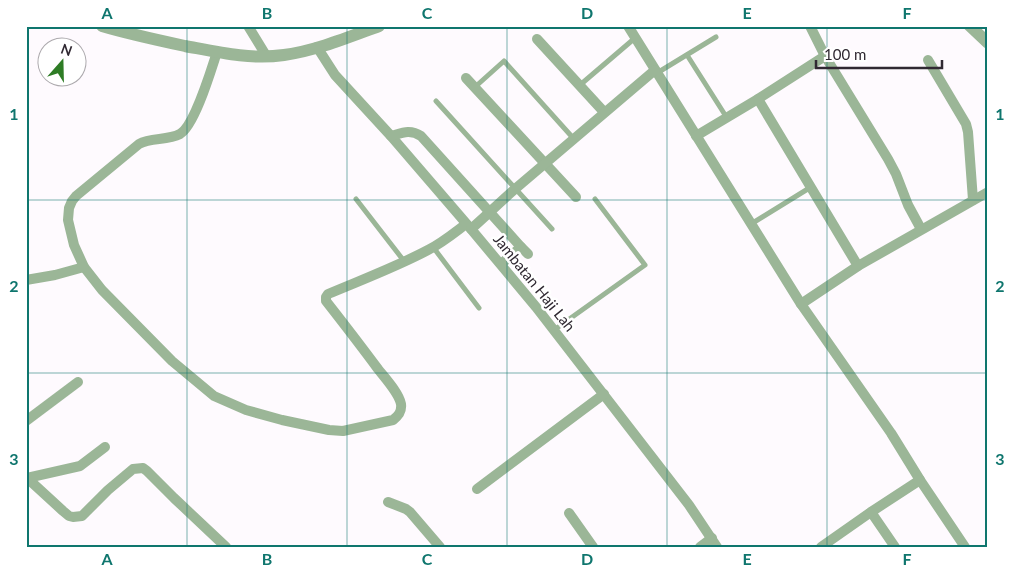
<svg xmlns="http://www.w3.org/2000/svg" width="1014" height="573" font-family="Lato,sans-serif">
	<style>
		.lines { fill: none; stroke-linecap: round; stroke-linejoin: round }
		.service { stroke: #9bb697; stroke-width: 5 }
		.minor { stroke: #9bb697; stroke-width: 10 }
		.tertiary { stroke: #9bb697; stroke-width: 12 }
		.grid { fill: none; stroke: #0f766e; stroke-width: 1; stroke-opacity: 0.55 }
		.labels { text-anchor: middle; stroke-width: 5; stroke-linejoin: round; paint-order: stroke }
		.street-label { font-size: 15px; fill: #302932; stroke: #fff }
		.neatline { fill: none; stroke: #0f766e; stroke-width: 2 }
		.grid-label { font-size: 16px; text-anchor: middle; font-weight: bold; fill: #0f766e }
	</style>
	<rect width="100%" height="100%" fill="#fefafe"/>
	<g class="lines">
		<g class="service">
			<path d="M687,55L727,118"/>
			<path d="M657,73L716,37"/>
			<path d="M580,85L635,38"/>
			<path d="M475,87L504,61L574,139"/>
			<path d="M436,101L552,229"/>
			<path d="M356,199L404,261"/>
			<path d="M751,224L811,187"/>
			<path d="M433,247L479,308"/>
			<path d="M554,330L645,265L595,199"/>
		</g>
		<g class="minor">
			<path d="M248,26L267,57"/>
			<path d="M628,26L801,304L891,433L920,480L965,547"/>
			<path d="M810,26L825,56L888,159L896,174L908,205L921,229"/>
			<path d="M537,39L604,112"/>
			<path d="M317,47L335,75L391,136L471,229L536,307L689,505L717,547"/>
			<path d="M217,52C211,70 195,125 180,134C167,141 151,137 139,144L76,196L72,201L69,208L68,220L74,245L84,267L102,290L172,361L214,396L246,410L282,420L329,430L343,431L393,420C398,416 402,412 401,404C399,393 385,378 378,369C361,346 344,324 326,301V297L328,294C361,280 396,267 428,250C442,243 454,233 466,224"/>
			<path d="M928,60L966,124L968,132L973,200"/>
			<path d="M466,78L576,197"/>
			<path d="M758,99L858,266"/>
			<path d="M391,136C402,133 410,129 421,136L521,247L501,264"/>
			<path d="M696,136L758,99L825,56"/>
			<path d="M471,229C486,216 500,202 515,189L655,70"/>
			<path d="M521,247L528,254"/>
			<path d="M26,280L55,275L84,267"/>
			<path d="M801,304L858,266L988,192"/>
			<path d="M26,421L78,382"/>
			<path d="M26,477L63,511L69,516L73,517L82,516L108,490L133,469L143,468L147,471L174,498L226,547"/>
			<path d="M27,478L80,466L105,447"/>
			<path d="M477,489L604,394"/>
			<path d="M388,502L406,509L410,512L440,547"/>
			<path d="M871,512L895,547"/>
			<path d="M569,513L593,547"/>
			<path d="M700,547L712,538"/>
			<path d="M821,547L871,512L920,480"/>
		</g>
		<g class="tertiary">
			<path d="M102,26C129,34 157,40 185,46C217,52 250,60 284,55C315,51 349,37 379,26"/>
			<path d="M970,26L988,43"/>
		</g>
	</g>
	<path class="grid" d="M187,26V547M347,26V547M507,26V547M667,26V547M827,26V547M26,200H988M26,373H988"/>
	<g class="labels">
		<g class="street-label">
			<text transform="translate(534 283) rotate(51)" y="5">Jambatan Haji Lah</text>
		</g>
	</g>
	<rect width="1014" height="573" fill="none" stroke="#ffffff" stroke-width="55"/>
	<g transform="translate(62 62) rotate(20)"><circle r="24" fill="#ffffff" stroke="#aca9ad"/>
	<path d="M0-4L9 19L0 12L-9 19Z" fill="#2e7c25"/>
	<text y="-8" font-size="14" font-weight="bold" text-anchor="middle" fill="#302932">N</text>
	</g>
	<path d="M816 60v8h126v-8" fill="none" stroke="#302932" stroke-width="2.5"/>
	<text x="824" y="60" font-size="15" fill="#302932" stroke="#ffffff" stroke-width="4" paint-order="stroke">100 m</text>
	<rect x="28" y="28" width="958" height="518" class="neatline"/>
	<g class="grid-label">
		<text x="107" y="19">A</text>
		<text x="267" y="19">B</text>
		<text x="427" y="19">C</text>
		<text x="587" y="19">D</text>
		<text x="747" y="19">E</text>
		<text x="907" y="19">F</text>
		<text x="14" y="120">1</text>
		<text x="1000" y="120">1</text>
		<text x="14" y="292">2</text>
		<text x="1000" y="292">2</text>
		<text x="14" y="465">3</text>
		<text x="1000" y="465">3</text>
		<text x="107" y="565">A</text>
		<text x="267" y="565">B</text>
		<text x="427" y="565">C</text>
		<text x="587" y="565">D</text>
		<text x="747" y="565">E</text>
		<text x="907" y="565">F</text>
	</g>
</svg>
